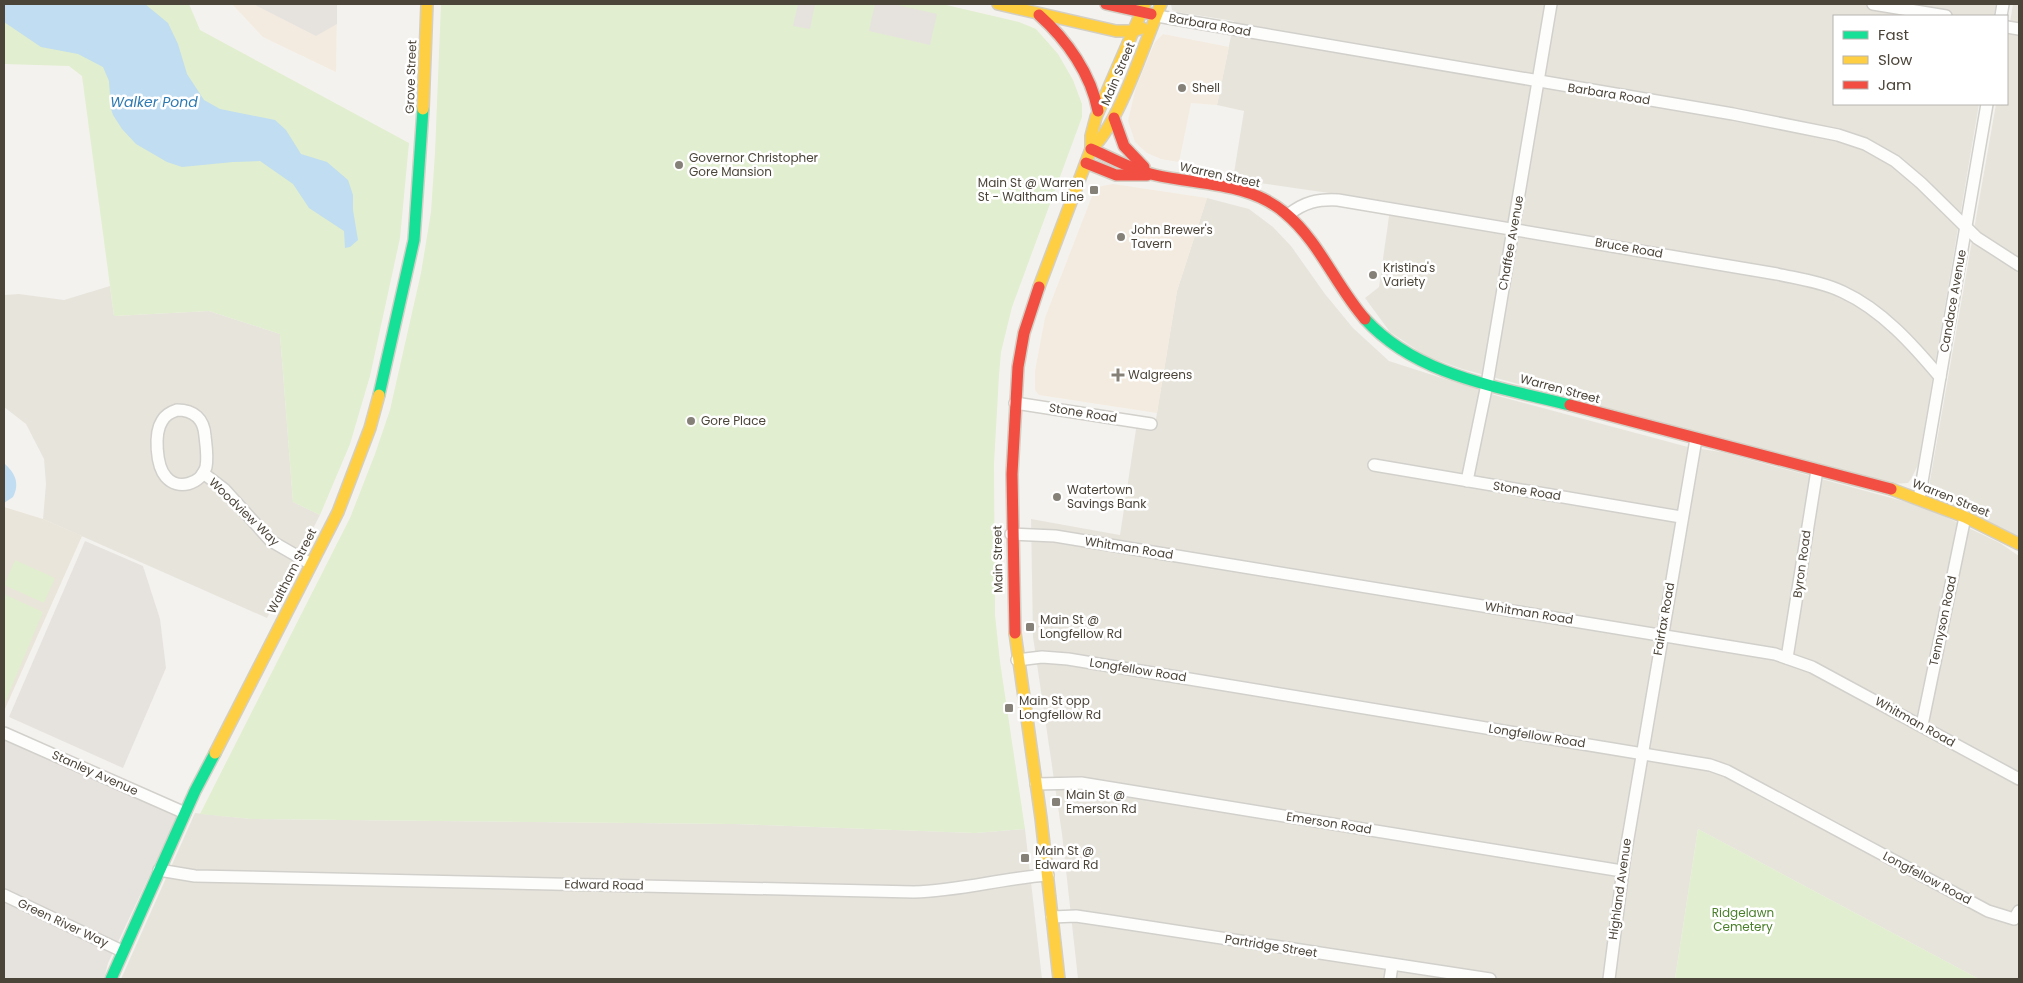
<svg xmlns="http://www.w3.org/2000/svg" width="2023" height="983" font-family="Poppins,sans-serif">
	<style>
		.residential { fill: #e7e4dc }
		.commercial { fill: #f3ebdf }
		.industrial { fill: #e6e2de }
		.education { fill: #eae5da }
		.green { fill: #e1eecf }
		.parking { fill: #e6e3df }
		.water { fill: #c0ddf1 }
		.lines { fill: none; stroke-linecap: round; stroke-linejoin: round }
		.street-casing { stroke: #d2d0cb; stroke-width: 14 }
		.fast-casing { stroke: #d3cfc5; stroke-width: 14 }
		.slow-casing { stroke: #d3cfc5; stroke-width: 14 }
		.jam-casing { stroke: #d3cfc5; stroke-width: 14 }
		.street { stroke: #fdfdfc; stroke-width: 11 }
		.fast { stroke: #16e098; stroke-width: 11 }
		.slow { stroke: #ffcf43; stroke-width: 11 }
		.jam { stroke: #f24e42; stroke-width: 11 }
		.poi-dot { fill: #868178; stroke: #fff; stroke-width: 2 }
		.labels { text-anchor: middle; stroke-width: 5; stroke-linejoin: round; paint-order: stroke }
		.street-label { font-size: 12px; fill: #4b4439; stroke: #fff }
		.poi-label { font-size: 12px; fill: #4b4439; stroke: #fff; text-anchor: start }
		.park-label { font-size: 12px; fill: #4a7f2a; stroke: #fff }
		.water-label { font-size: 14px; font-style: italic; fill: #2e7ab2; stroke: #fff }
	</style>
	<rect width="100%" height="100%" fill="#f4f2ee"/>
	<g class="residential">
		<path d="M1171,4H1996L1994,16H1834V104H1979L1918,465L1911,479L1908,483L1892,484L1462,369L1426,356L1390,332L1365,298L1379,287L1391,202L1233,179L1244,111L1217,105L1234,21L1177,12L1172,10Z"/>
		<path d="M2013,4H2019V538L1943,500L1932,493L1929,486L1996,104H2007V40Z"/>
		<path d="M1207,198L1249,209L1273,227L1291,246L1325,294L1353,328L1389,361L1498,396L1688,447L1721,452L1925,507L2000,543L2019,556V979H1979L1698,829L1675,979H1078L1062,834L1033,637L1031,519L1120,535L1136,429L1154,431L1177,291Z"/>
		<path d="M110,286L114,316L209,311L280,334L293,502L320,515L267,618L43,519L46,484L44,459L26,424L4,407V295L19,294L64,300Z"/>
		<path d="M195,813L251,819L735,824L975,833L1025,829L1042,979H121Z"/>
	</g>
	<g class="commercial">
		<path d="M232,4H337L336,72L263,37Z"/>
		<path d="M1163,34L1229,47L1217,105L1191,103L1179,162L1161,159L1147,153L1135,142L1128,121L1136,87L1155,42Z"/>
		<path d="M1113,184L1207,198L1177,291L1157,413L1039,395L1035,390V371L1045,318L1094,191L1097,187Z"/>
	</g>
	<path class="industrial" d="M4,738L177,817L108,963L104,979H4Z"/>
	<path class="education" d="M4,507L43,519L82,536L4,711Z"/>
	<g class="green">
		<path d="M4,4H189L200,30L409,143L400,238L370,376L350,444L320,515L293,502L280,334L209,311L114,316L82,76L69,66L4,64Z"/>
		<path d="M441,4H942L1019,22L1036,29L1058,54L1073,80L1082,104V117L1012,307L1001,352L999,375L994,464L995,615L1000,662L1025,829L975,833L735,824L251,819L200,814L350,518L375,454L390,410L421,273L431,212L435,153Z"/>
		<path d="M15,560L55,578L44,603L4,585Z"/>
		<path d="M4,594L43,612L4,705Z"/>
		<path d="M1698,829L1979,979H1675Z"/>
	</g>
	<g class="parking">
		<path d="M253,4H337V24L316,36Z"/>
		<path d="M798,4H815L810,29L793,26Z"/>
		<path d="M875,4H892L937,14L930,45L869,31Z"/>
		<path d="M85,541L143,566L160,619L166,668L123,768L9,717Z"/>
	</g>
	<g class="water">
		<path d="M4,4H145L168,23L178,44L187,74L204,100L220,109L275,120L286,130L301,154L327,162L348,180L353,195V210L358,240L350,247L345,248L344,231L309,208L293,184L260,161L233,162L182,167L167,162L136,144L122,129L113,115L111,109L109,81L103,67L78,54L41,47L4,22Z"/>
		<path d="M4,463C15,473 20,483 13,497L4,503Z"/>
	</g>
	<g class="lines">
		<g class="street-casing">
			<g id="street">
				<path d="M1873,4L1946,16"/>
				<path d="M1157,16L1733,114L1838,135L1865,144L1895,161L1921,183L1977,238L2019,265"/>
				<path d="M2001,16L2003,4"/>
				<path d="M2007,27L2019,29"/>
				<path d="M1288,215C1304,202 1318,199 1338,200L1777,274C1799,279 1822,282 1843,292C1882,310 1913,345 1940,377"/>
				<path d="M1015,403L1151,424"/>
				<path d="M177,410C194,410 204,419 205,436C206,445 208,457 206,467C201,484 178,491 166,477C156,466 154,433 162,421C165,415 171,412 177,410Z"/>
				<path d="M1374,465L1681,517"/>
				<path d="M203,473L224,489L271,541L311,564"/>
				<path d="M1467,481L1487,384L1551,4"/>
				<path d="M1919,499L1987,104"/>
				<path d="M1011,534L1055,536L1775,654L1812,667L2019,779"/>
				<path d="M1787,658L1817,470"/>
				<path d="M1017,660L1042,657L1068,659L1710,765L1727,771L1988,911L2014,919L2019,911"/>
				<path d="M1922,725L1965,517"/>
				<path d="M4,733L185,813"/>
				<path d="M1036,784L1081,783L1622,871"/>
				<path d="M159,870L195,876L914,892C959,891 1003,878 1048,875"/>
				<path d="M4,895L122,951"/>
				<path d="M1052,917L1076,916L1110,921L1490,979"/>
				<path d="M1390,979L1392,966"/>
				<path d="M1609,979L1624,862L1696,439"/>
			</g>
		</g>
		<g class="fast-casing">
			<g id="fast">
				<path d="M1365,319C1417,376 1499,387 1570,405"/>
				<path d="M379,395L414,240L423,109"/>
				<path d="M111,979L195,791L215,753"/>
			</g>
		</g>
		<g class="slow-casing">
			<g id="slow">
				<path d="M998,4L1116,31H1133L1142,28"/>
				<path d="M423,109L427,4"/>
				<path d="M1091,149C1118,127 1146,39 1161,4"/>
				<path d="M1039,287L1091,149V136L1096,117L1145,4"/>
				<path d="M1891,489L1965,517L2019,544"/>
				<path d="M1015,633L1041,818L1059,979"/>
				<path d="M215,753L338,512L370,428L379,395"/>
			</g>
		</g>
		<g class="jam-casing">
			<g id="jam">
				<path d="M1106,4L1151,14"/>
				<path d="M1039,15C1067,40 1091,74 1098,111"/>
				<path d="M1114,118L1124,146L1144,167"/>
				<path d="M1091,149C1112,158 1132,170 1155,175C1198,185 1249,182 1285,213C1319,241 1336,286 1365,319"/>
				<path d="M1086,163L1116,175H1147"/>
				<path d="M1570,405L1891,489"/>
				<path d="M1015,633L1012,474L1018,367L1024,333L1039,287"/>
			</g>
		</g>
		<use href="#street" class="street"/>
		<use href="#fast" class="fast"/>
		<use href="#slow" class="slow"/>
		<use href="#jam" class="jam"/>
	</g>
	<g class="poi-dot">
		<circle cx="1182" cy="88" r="5"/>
		<circle cx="679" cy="165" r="5"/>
		<rect x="1089" y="185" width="10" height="10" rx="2.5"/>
		<circle cx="1121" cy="237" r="5"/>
		<circle cx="1373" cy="275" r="5"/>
		<path d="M1115.5 367.5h5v5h5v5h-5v5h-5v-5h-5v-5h5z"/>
		<circle cx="691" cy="421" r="5"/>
		<circle cx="1057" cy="497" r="5"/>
		<rect x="1025" y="622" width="10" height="10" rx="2.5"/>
		<rect x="1004" y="703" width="10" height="10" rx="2.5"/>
		<rect x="1051" y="797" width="10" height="10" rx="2.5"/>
		<rect x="1020" y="853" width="10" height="10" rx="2.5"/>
	</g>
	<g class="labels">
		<g class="street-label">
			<text transform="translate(1210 25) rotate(10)" y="4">Barbara Road</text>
			<text transform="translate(1118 74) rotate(-67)" y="4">Main Street</text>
			<text transform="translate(411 77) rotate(-88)" y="4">Grove Street</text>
			<text transform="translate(1609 94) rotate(9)" y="4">Barbara Road</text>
			<text transform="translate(1220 175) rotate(12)" y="4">Warren Street</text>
			<text transform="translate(1511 243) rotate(-80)" y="4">Chaffee Avenue</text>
			<text transform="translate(1629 248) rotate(10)" y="4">Bruce Road</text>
			<text transform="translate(1953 301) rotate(-80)" y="4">Candace Avenue</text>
			<text transform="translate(1560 389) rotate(15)" y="4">Warren Street</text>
			<text transform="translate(1083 413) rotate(9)" y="4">Stone Road</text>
			<text transform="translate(1527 491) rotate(9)" y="4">Stone Road</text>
			<text transform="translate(1951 498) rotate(22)" y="4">Warren Street</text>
			<text transform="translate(244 512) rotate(44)" y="4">Woodview Way</text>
			<text transform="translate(1129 548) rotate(9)" y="4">Whitman Road</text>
			<text transform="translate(998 559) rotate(-91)" y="4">Main Street</text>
			<text transform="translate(1802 564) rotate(-82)" y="4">Byron Road</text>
			<text transform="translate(292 571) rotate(-63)" y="4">Waltham Street</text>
			<text transform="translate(1529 613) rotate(9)" y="4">Whitman Road</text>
			<text transform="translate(1664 619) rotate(-80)" y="4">Fairfax Road</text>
			<text transform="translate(1943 621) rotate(-78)" y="4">Tennyson Road</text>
			<text transform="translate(1138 670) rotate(9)" y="4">Longfellow Road</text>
			<text transform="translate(1915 722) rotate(29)" y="4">Whitman Road</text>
			<text transform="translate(1537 736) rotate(9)" y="4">Longfellow Road</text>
			<text transform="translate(95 773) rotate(24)" y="4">Stanley Avenue</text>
			<text transform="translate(1329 823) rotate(9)" y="4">Emerson Road</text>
			<text transform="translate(1927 878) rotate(28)" y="4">Longfellow Road</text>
			<text transform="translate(604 885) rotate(1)" y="4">Edward Road</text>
			<text transform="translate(1620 889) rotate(-82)" y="4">Highland Avenue</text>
			<text transform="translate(63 923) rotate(25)" y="4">Green River Way</text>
			<text transform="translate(1271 946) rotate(9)" y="4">Partridge Street</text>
		</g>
		<g class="poi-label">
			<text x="1192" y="92">Shell</text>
			<text x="689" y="162">Governor Christopher<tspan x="689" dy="14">Gore Mansion</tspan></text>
			<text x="1084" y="187" text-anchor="end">Main St @ Warren<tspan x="1084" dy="14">St - Waltham Line</tspan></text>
			<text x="1131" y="234">John Brewer's<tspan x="1131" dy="14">Tavern</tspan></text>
			<text x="1383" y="272">Kristina's<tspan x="1383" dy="14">Variety</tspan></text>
			<text x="1128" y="379">Walgreens</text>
			<text x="701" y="425">Gore Place</text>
			<text x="1067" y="494">Watertown<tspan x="1067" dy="14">Savings Bank</tspan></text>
			<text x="1040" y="624">Main St @<tspan x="1040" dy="14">Longfellow Rd</tspan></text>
			<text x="1019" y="705">Main St opp<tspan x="1019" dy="14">Longfellow Rd</tspan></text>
			<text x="1066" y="799">Main St @<tspan x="1066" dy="14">Emerson Rd</tspan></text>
			<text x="1035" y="855">Main St @<tspan x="1035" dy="14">Edward Rd</tspan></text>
		</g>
		<g class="park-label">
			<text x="1743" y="917">Ridgelawn<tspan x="1743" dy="14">Cemetery</tspan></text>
		</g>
		<g class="water-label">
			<text x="154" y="107">Walker Pond</text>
		</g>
	</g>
	<rect width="2023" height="983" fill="none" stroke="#4b4439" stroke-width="10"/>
	<rect x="1833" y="15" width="175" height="90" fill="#ffffff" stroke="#b7b4b0"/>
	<rect x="1843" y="31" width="25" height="8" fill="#16e098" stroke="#b7b4b0"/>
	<text x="1878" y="40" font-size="15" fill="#4b4439">Fast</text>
	<rect x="1843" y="56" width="25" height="8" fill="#ffcf43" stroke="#b7b4b0"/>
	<text x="1878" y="65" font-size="15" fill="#4b4439">Slow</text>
	<rect x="1843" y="81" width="25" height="8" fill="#f24e42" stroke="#b7b4b0"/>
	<text x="1878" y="90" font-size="15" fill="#4b4439">Jam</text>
</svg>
